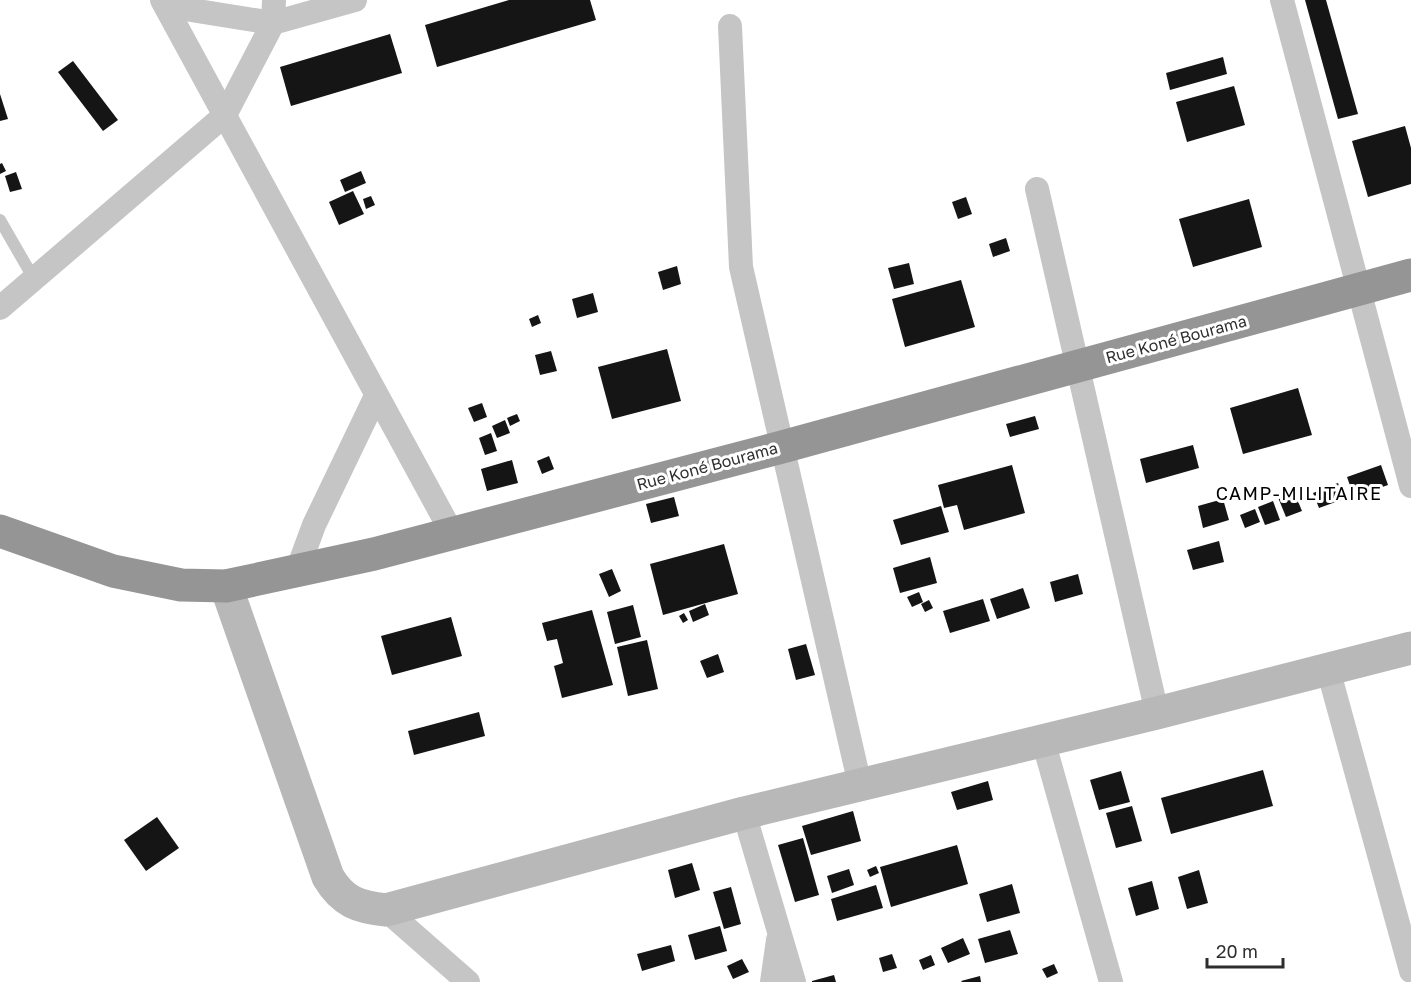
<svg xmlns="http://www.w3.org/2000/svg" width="1411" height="982" font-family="'Golos Text',sans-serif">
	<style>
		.building { fill: #151515 }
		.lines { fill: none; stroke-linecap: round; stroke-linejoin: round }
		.lane { stroke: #c5c5c5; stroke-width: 12 }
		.street { stroke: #c5c5c5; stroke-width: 24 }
		.secondary { stroke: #b8b8b8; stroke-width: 33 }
		.highway { stroke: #959595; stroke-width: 33 }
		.labels { text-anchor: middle; stroke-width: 6; stroke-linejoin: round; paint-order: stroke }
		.street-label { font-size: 16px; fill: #2e2e2e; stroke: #fff }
		.neighbourhood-label { font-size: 18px; letter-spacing: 1.5px; fill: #000; stroke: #fff }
	</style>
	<rect width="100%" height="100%" fill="#fff"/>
	<g class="building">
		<path d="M509,0H590L596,20L437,67L425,25Z"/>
		<path d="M1305,0H1326L1358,114L1338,119Z"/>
		<path d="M390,34L402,73L291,106L280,67Z"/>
		<path d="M1223,57L1227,74L1170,90L1166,73Z"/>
		<path d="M73,61L118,120L103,131L58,72Z"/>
		<path d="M1234,86L1245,125L1187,142L1176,102Z"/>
		<path d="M0,94L8,119L0,121Z"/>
		<path d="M1405,126L1411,148V184L1368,197L1352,141Z"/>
		<path d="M2,163L6,171L0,174V164Z"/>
		<path d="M361,171L366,183L345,192L340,180Z"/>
		<path d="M16,172L22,189L10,192L5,176Z"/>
		<path d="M353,191L364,214L339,225L329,202Z"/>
		<path d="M371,196L375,205L366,209L363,199Z"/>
		<path d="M966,197L972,214L958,219L952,202Z"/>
		<path d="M1249,199L1262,247L1193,267L1179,219Z"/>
		<path d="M1006,238L1010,251L993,257L989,244Z"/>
		<path d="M909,263L914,284L894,289L888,268Z"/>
		<path d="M677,266L681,284L663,290L658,272Z"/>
		<path d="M961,280L975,327L905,347L892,299Z"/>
		<path d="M593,293L598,312L577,318L572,299Z"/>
		<path d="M538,315L541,323L532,327L529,319Z"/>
		<path d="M667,349L681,401L612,419L598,367Z"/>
		<path d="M551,351L557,371L540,375L535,355Z"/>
		<path d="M1298,388L1312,435L1243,454L1230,408Z"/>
		<path d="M482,403L487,417L474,422L468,408Z"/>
		<path d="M517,414L520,421L510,426L507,418Z"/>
		<path d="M1035,416L1039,429L1010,437L1006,424Z"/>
		<path d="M505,420L510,433L497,438L492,426Z"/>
		<path d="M491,433L497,451L485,455L479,438Z"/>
		<path d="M1193,445L1199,468L1146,483L1140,459Z"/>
		<path d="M549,456L554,469L542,474L537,461Z"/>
		<path d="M512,460L518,483L487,491L481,469Z"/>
		<path d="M1012,465L1025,513L964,530L957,505L944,508L938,485Z"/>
		<path d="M1381,465L1388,485L1354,497L1347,477Z"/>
		<path d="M1338,483L1344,499L1319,508L1313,493Z"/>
		<path d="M1293,489L1302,511L1286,517L1277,495Z"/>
		<path d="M674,497L679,516L651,523L646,504Z"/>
		<path d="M1223,499L1229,520L1203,528L1198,506Z"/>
		<path d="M1273,501L1280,520L1265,525L1258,507Z"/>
		<path d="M941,506L949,532L901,545L893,520Z"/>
		<path d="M1255,509L1260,522L1245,528L1240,515Z"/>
		<path d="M1219,541L1224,562L1193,570L1187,550Z"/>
		<path d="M724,544L738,594L663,615L650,564Z"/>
		<path d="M930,557L937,583L900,593L893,568Z"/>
		<path d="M612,569L621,591L609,597L599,574Z"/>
		<path d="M1078,574L1083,594L1055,602L1050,582Z"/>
		<path d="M1023,588L1030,608L997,619L990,599Z"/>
		<path d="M919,592L923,602L912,607L907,597Z"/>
		<path d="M983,599L990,621L950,633L943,611Z"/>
		<path d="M929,600L933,608L925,612L921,604Z"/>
		<path d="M705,604L709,615L693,622L689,611Z"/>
		<path d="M633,605L641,637L615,644L607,612Z"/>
		<path d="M592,610L613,685L562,698L554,666L563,663L557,639L547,641L542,623Z"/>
		<path d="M684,613L688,620L683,623L679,616Z"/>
		<path d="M451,617L462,656L392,675L381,636Z"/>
		<path d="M647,640L658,689L628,696L617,647Z"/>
		<path d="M806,644L815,675L796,680L788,649Z"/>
		<path d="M718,654L724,672L707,678L700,661Z"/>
		<path d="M479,712L485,736L414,755L408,731Z"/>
		<path d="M1263,770L1273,806L1171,834L1161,798Z"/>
		<path d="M1121,771L1130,802L1099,810L1090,780Z"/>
		<path d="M988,781L993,800L957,810L951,792Z"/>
		<path d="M1132,806L1142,841L1116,848L1106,813Z"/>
		<path d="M853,811L861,841L811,855L802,826Z"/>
		<path d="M157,817L179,848L146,871L124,840Z"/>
		<path d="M803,838L819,895L795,902L778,845Z"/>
		<path d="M957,845L968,884L891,907L880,867Z"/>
		<path d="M692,863L700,890L675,898L668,870Z"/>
		<path d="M876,866L879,873L870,877L867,870Z"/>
		<path d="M849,869L854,885L832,893L827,876Z"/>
		<path d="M1199,870L1208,903L1187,909L1178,877Z"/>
		<path d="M1152,881L1159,909L1136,916L1128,888Z"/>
		<path d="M1012,884L1020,913L987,922L979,894Z"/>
		<path d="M876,885L883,908L837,921L831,899Z"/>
		<path d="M731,887L741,924L724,929L713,892Z"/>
		<path d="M720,926L727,951L695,960L688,935Z"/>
		<path d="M1010,930L1018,954L985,963L978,939Z"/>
		<path d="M963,938L970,954L948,963L941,948Z"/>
		<path d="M671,945L675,961L642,971L637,954Z"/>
		<path d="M892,954L897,968L883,972L879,958Z"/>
		<path d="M931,955L935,965L923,970L919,960Z"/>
		<path d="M742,959L749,972L733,979L727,966Z"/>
		<path d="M1054,964L1058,973L1047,978L1042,969Z"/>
		<path d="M834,975L836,982H812V981Z"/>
		<path d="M980,976L981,982H962L961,981Z"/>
	</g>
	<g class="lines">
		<path class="lane" d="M0,220L34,279"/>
		<g class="street">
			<path d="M162,0L452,533"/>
			<path d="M1282,0L1411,486"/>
			<path d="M166,6L273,23L274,0"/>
			<path d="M730,26L741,267L860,785"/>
			<path d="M1037,189L1157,713"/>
			<path d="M0,308L225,115L273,23L355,0"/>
			<path d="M297,571L314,525L376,396"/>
			<path d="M1331,680L1411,971"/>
			<path d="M1043,740L1111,982"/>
			<path d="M744,813L794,982"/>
			<path d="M386,910L468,982"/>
			<path d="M772,982L778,940"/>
		</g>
		<path class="secondary" d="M226,586L328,877C343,902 358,907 386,910L744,813L1157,713L1411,648"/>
		<path class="highway" d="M0,531L113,571L181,585L226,586L374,554L782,447L1411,275"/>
	</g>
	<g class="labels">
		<g class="street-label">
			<text transform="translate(1176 339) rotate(-15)" y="6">Rue Koné Bourama</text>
			<text transform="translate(707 466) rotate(-15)" y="6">Rue Koné Bourama</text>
		</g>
		<g class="neighbourhood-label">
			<text x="1299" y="500">CAMP-MILITAIRE</text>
		</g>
	</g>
	<path d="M1207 958v9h76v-9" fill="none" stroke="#2e2e2e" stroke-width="3"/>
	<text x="1216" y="958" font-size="18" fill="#2e2e2e" stroke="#ffffff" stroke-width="4.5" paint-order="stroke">20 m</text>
</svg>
